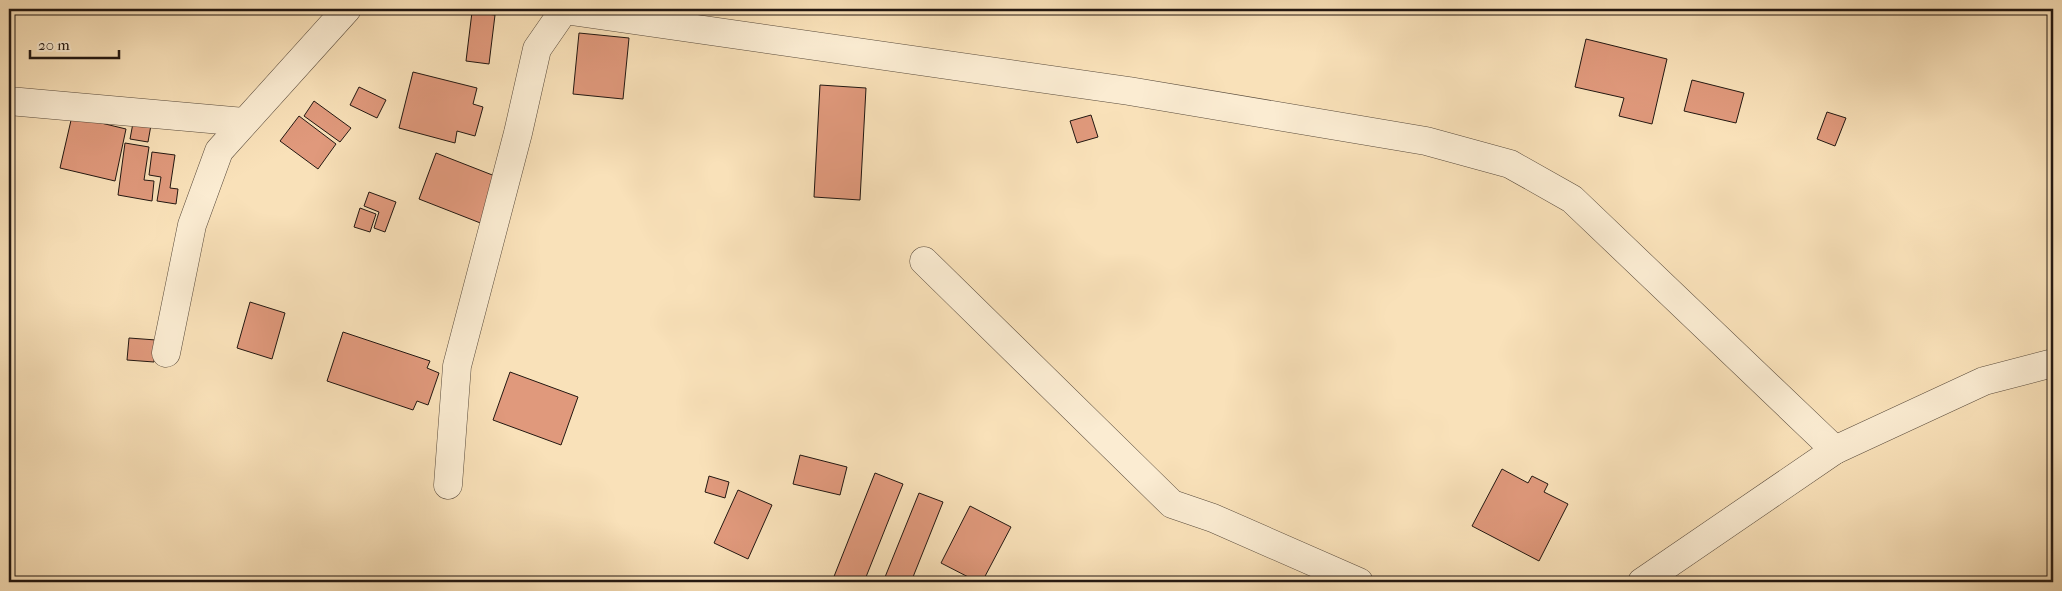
<svg xmlns="http://www.w3.org/2000/svg" width="2062" height="591" font-family="'IM FELL French Canon',serif">
	<style>
		.building { fill: #e0997c; stroke: #221711 }
		.lines { fill: none; stroke-linecap: round; stroke-linejoin: round }
		.minor-casing { stroke: #584a3b; stroke-width: 29 }
		.minor { stroke: #fbecd2; stroke-width: 28 }
	</style>
	<rect width="100%" height="100%" fill="#f9e1b9"/>
	<filter id="stains"><feTurbulence type="fractalNoise" baseFrequency=".004" numOctaves="4"/><feColorMatrix values="0 0 0 0 .2 0 0 0 0 .09 0 0 0 0 .02 0 0 0 .5 -.17"/></filter>
	<radialGradient id="worn" r=".72"><stop offset=".6" stop-color="#630" stop-opacity="0"/><stop offset="1" stop-color="#630" stop-opacity=".3"/></radialGradient>
	<g class="building">
		<path d="M472,12L495,15L489,64L466,61Z"/>
		<path d="M579,33L629,38L623,99L573,94Z"/>
		<path d="M1586,39L1667,59L1652,124L1619,116L1624,98L1575,87Z"/>
		<path d="M413,72L477,88L473,104L483,107L475,136L457,131L455,143L399,128Z"/>
		<path d="M1692,80L1744,93L1736,123L1684,111Z"/>
		<path d="M820,85L866,88L860,200L814,197Z"/>
		<path d="M359,87L386,100L377,118L350,105Z"/>
		<path d="M314,101L351,128L340,142L304,116Z"/>
		<path d="M1827,112L1846,118L1835,146L1817,139Z"/>
		<path d="M1091,115L1098,137L1077,143L1070,121Z"/>
		<path d="M72,116L126,129L115,181L60,168Z"/>
		<path d="M299,116L336,144L318,169L280,141Z"/>
		<path d="M133,123L151,125L148,142L130,139Z"/>
		<path d="M125,143L149,147L144,180L154,181L152,201L118,195Z"/>
		<path d="M152,152L175,155L170,188L178,189L176,204L157,201L161,177L149,175Z"/>
		<path d="M436,153L500,178L483,224L419,199Z"/>
		<path d="M369,192L396,202L385,232L374,228L379,212L364,206Z"/>
		<path d="M360,208L376,214L370,232L354,227Z"/>
		<path d="M250,302L285,313L272,359L237,348Z"/>
		<path d="M343,332L430,361L427,368L439,373L428,405L417,401L413,410L327,381Z"/>
		<path d="M129,338L156,340L154,362L127,360Z"/>
		<path d="M510,372L578,397L561,445L493,420Z"/>
		<path d="M800,455L847,467L840,495L793,484Z"/>
		<path d="M1502,469L1528,483L1532,476L1548,484L1544,492L1568,504L1539,561L1472,526Z"/>
		<path d="M875,473L903,484L864,582H842L833,579Z"/>
		<path d="M709,476L729,482L725,498L705,492Z"/>
		<path d="M738,490L772,505L748,559L714,543Z"/>
		<path d="M919,493L943,502L911,582H883Z"/>
		<path d="M970,506L1011,527L982,582H978L941,563Z"/>
	</g>
	<g class="lines">
		<g class="minor-casing">
			<g id="minor">
				<path d="M557,9L1129,91L1426,141L1510,164L1572,199L1835,450"/>
				<path d="M9,101L244,122"/>
				<path d="M924,261L1172,504L1213,518L1359,582"/>
				<path d="M166,353L192,225L219,151L347,9"/>
				<path d="M448,485L457,366L518,133L537,49L564,10"/>
				<path d="M1642,582L1835,450L1984,381L2053,363"/>
			</g>
		</g>
		<use href="#minor" class="minor"/>
	</g>
	<rect width="2062" height="591" fill="none" stroke="#f9e1b9" stroke-width="30"/>
	<rect x="10" y="10" width="2042" height="571" fill="none" stroke="#221711" stroke-width="2.5"/>
	<rect x="15" y="15" width="2032" height="561" fill="none" stroke="#221711"/>
	<path d="M30 50v8h89v-8" fill="none" stroke="#221711" stroke-width="2.5"/>
	<text x="38" y="50" font-size="15" fill="#221711" stroke="#fbecd2" stroke-width="4" paint-order="stroke">20 m</text>
	<rect width="100%" height="100%" filter="url(#stains)"/>
	<rect width="100%" height="100%" fill="url(#worn)"/>
</svg>
